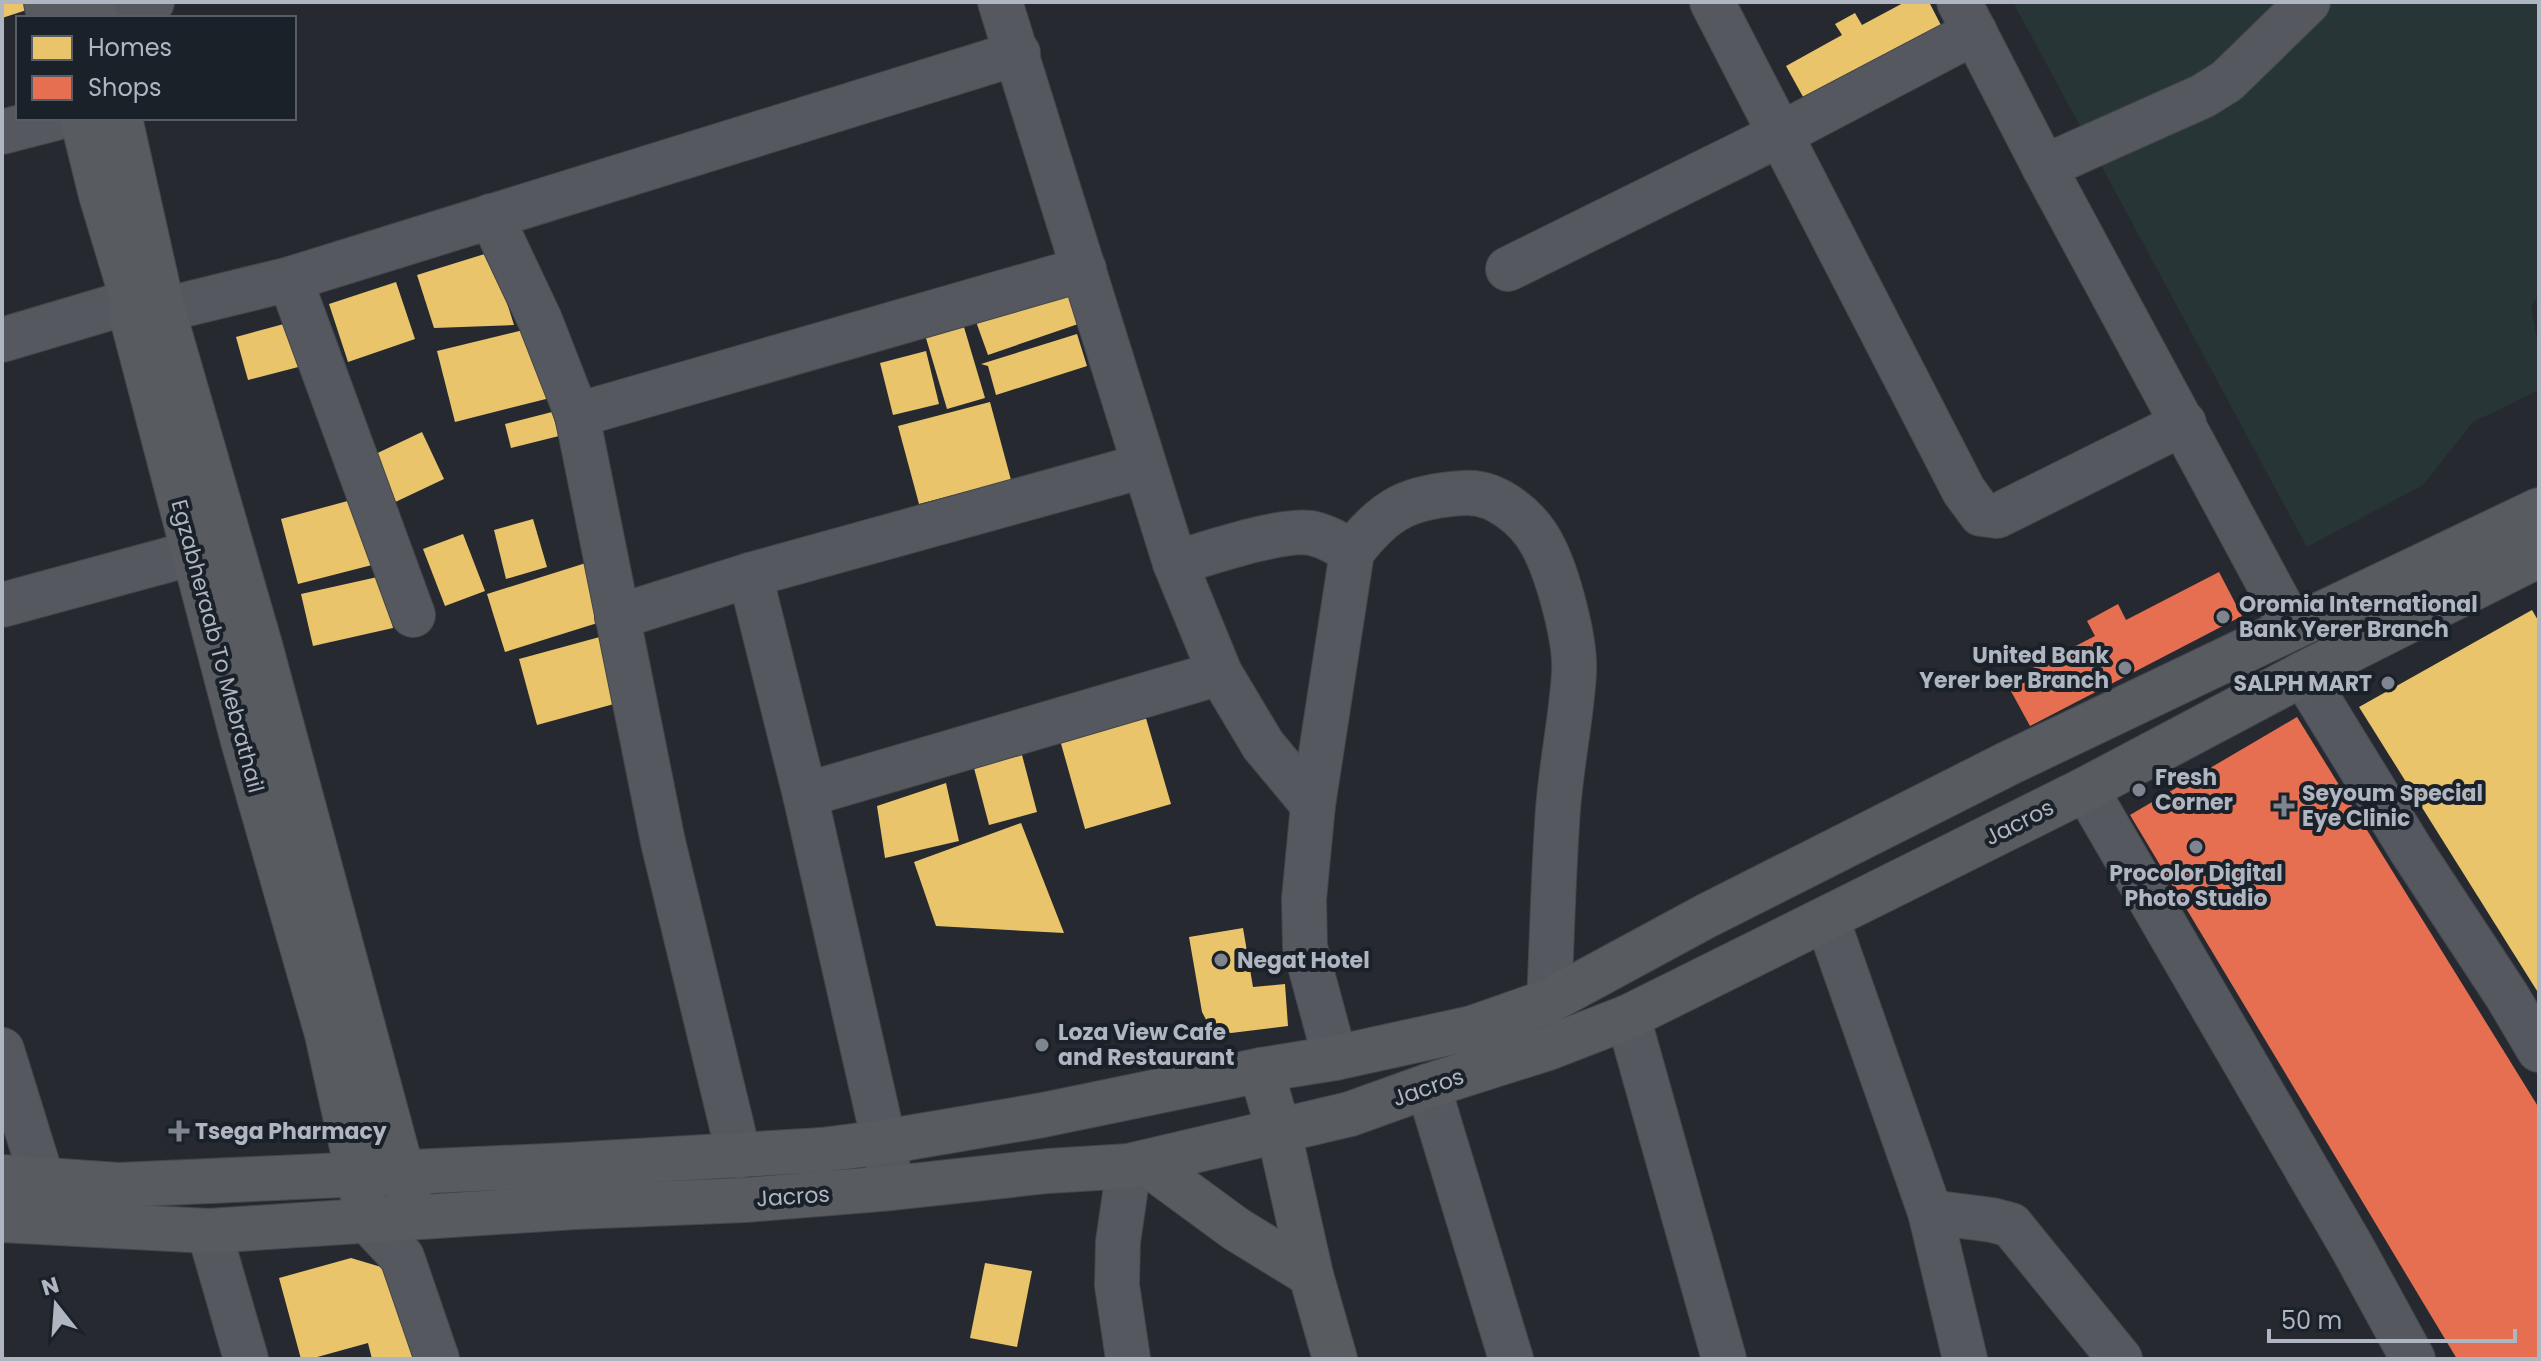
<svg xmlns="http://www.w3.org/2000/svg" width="2541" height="1361" font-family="Poppins,sans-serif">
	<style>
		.green { fill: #273536 }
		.homes { fill: #e9c46a }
		.shops { fill: #e76f51 }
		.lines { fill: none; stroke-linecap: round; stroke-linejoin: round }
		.minor-casing { stroke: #424549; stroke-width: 46 }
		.major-casing { stroke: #43474d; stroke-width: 46 }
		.minor { stroke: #55585f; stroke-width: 44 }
		.major { stroke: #585b60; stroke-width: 44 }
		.poi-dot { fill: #7f858f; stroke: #1b2129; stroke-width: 3 }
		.labels { text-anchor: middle; stroke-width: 8; stroke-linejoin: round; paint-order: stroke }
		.poi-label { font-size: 22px; font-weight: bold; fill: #afb6c2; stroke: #1b2129; text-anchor: start }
		.street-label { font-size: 22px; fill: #afb6c2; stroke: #1b2129 }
	</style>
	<rect width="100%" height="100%" fill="#262a30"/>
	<path class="green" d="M2013,2H2539V294L2531,306L2539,351V390L2473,422L2423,485L2307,547Z"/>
	<g class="homes">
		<path d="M2,2H35L36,7L2,18Z"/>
		<path d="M1905,2H1929L1944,31L1807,104L1786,66L1842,35L1835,24L1855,13L1862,25Z"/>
		<path d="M491,252L514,325L434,328L417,275Z"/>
		<path d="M396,282L415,339L348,362L329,304Z"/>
		<path d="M1068,283L1081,323L988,355L974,316Z"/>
		<path d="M961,317L985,398L947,409L923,328Z"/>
		<path d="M295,321L306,365L248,380L236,337Z"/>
		<path d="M536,327L554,397L455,422L437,351Z"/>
		<path d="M1077,334L1087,366L996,395L988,366L981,364Z"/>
		<path d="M926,351L939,404L893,415L880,363Z"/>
		<path d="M990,402L1011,480L919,504L898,426Z"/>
		<path d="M552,412L559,436L511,448L505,424Z"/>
		<path d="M422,432L444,479L389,505L367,458Z"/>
		<path d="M355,499L372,565L298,584L281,519Z"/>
		<path d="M533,519L547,567L506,579L494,530Z"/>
		<path d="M463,534L485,591L445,606L423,549Z"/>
		<path d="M589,562L607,620L505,652L487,594Z"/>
		<path d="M382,576L393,628L313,646L301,594Z"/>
		<path d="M2532,610L2539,622V994L2359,707Z"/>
		<path d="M607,635L625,701L537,725L519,659Z"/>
		<path d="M1143,708L1171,804L1085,829L1058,733Z"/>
		<path d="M1022,755L1037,812L989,825L974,768Z"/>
		<path d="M946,783L959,841L885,858L877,806Z"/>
		<path d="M1021,823L1064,933L936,926L914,862Z"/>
		<path d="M1243,928L1253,987L1285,984L1288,1026L1231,1033L1211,1029L1202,1012L1189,937Z"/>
		<path d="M351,1258L398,1272L421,1359H372L368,1343L310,1359H301L279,1278Z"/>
		<path d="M985,1263L1032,1271L1017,1347L970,1338Z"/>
	</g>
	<g class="shops">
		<path d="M2219,572L2242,616L2030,726L2006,682L2095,636L2087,621L2118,604L2126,620Z"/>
		<path d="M2297,717L2539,1108V1359H2457L2130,815Z"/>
	</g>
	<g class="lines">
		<g class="minor-casing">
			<g id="minor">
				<path d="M1000,2L1175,563L1220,673L1263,745L1313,805"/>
				<path d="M1712,2L1964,491L1981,514L1997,516L2184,423"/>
				<path d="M1959,2L2044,167L2292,627"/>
				<path d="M125,18L152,2"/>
				<path d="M2,132L56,118"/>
				<path d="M2044,167L2203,96L2227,81L2308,2"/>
				<path d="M491,216L540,320L577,415L663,842L739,1156"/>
				<path d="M1508,269L1779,135L1975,32"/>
				<path d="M290,279L413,615"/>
				<path d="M163,310L290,279L1018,53"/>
				<path d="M2,340L133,301"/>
				<path d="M577,415L1084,269"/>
				<path d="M1175,563C1207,554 1281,528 1311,533C1326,536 1339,544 1352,552"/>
				<path d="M750,575L805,795L884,1142L890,1180"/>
				<path d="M2,605L193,553"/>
				<path d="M617,617L750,575L1143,466"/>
				<path d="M2303,674L2411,850L2507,996L2539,1050"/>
				<path d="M2086,789L2353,1249L2413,1359"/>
				<path d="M805,795L1220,673"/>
				<path d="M1827,919L1930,1212L1965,1359"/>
				<path d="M1628,1017L1724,1359"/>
				<path d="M2,1050L42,1179"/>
				<path d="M1335,1058L1305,947L1304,899L1313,805L1352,552C1385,508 1410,496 1465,493C1496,491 1528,518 1542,544C1558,574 1576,640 1574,673C1571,724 1559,774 1557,825C1553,883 1552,942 1549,1001"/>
				<path d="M1428,1086L1511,1359"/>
				<path d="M1930,1212L1992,1220L2011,1225L2120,1359"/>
				<path d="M368,1221L402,1257L437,1359"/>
				<path d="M209,1231L246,1359"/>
				<path d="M1128,1359L1117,1285L1118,1242L1129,1166"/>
			</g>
		</g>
		<g class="major-casing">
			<g id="major">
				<path d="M46,2L49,18"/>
				<path d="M89,2L95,18"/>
				<path d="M82,118L101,195L133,301L132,318L243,741L327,1034L364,1202"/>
				<path d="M120,118L163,310L260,645L409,1197"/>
				<path d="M1261,1070L1279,1132L1311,1275L1335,1359"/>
				<path d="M1146,1163L1236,1229L1311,1275"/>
				<path d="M2,1177L119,1185L568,1165L822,1150L884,1142L1043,1115L1261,1070L1335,1058L1472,1028L1549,1001L1706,916L2009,763L2539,510"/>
				<path d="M2,1220L209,1231L575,1207L745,1200L892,1188L1048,1171L1129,1166L1350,1114L1428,1086L1548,1048L1628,1017L2086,789L2303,674L2539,555"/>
			</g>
		</g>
		<use href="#minor" class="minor"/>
		<use href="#major" class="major"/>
	</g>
	<g class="poi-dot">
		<circle cx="2223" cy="617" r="8"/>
		<circle cx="2125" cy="668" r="8"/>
		<circle cx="2388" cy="683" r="8"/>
		<circle cx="2139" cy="790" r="8"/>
		<path d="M2280 794h8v8h8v8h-8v8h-8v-8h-8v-8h8z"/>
		<circle cx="2196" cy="847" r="8"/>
		<circle cx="1221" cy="960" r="8"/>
		<circle cx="1042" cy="1045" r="8"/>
		<path d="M175 1119h8v8h8v8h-8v8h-8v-8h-8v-8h8z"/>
	</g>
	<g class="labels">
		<g class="poi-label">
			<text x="2239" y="612">Oromia International<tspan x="2239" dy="25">Bank Yerer Branch</tspan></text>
			<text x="2109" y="663" text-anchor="end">United Bank<tspan x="2109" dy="25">Yerer ber Branch</tspan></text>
			<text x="2372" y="691" text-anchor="end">SALPH MART</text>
			<text x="2155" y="785">Fresh<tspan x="2155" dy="25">Corner</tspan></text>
			<text x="2302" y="801">Seyoum Special<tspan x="2302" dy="25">Eye Clinic</tspan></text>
			<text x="2196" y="881" text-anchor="middle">Procolor Digital<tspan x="2196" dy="25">Photo Studio</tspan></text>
			<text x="1237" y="968">Negat Hotel</text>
			<text x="1058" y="1040">Loza View Cafe<tspan x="1058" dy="25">and Restaurant</tspan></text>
			<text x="195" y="1139">Tsega Pharmacy</text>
		</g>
		<g class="street-label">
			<text transform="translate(218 646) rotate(75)" y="8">Egzabheraab To Mebrathail</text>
			<text transform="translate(2019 822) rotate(-27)" y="8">Jacros</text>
			<text transform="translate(1428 1087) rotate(-19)" y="8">Jacros</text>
			<text transform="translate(793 1196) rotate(-4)" y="8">Jacros</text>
		</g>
	</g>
	<rect width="2541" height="1361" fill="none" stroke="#afb6c2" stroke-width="8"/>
	<rect x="16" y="16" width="280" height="104" fill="#1b2129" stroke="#565d66" stroke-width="2"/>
	<rect x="32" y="36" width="40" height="24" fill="#e9c46a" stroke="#565d66" stroke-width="2"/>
	<text x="88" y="56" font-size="24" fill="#afb6c2">Homes</text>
	<rect x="32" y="76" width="40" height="24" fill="#e76f51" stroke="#565d66" stroke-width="2"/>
	<text x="88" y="96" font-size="24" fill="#afb6c2">Shops</text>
	<g transform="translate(56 1305) rotate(343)" stroke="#1b2129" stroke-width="6" paint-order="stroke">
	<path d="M0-6L14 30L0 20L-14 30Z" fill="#afb6c2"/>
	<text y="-12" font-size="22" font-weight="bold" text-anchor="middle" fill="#afb6c2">N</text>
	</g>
	<path d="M2269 1329v12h246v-12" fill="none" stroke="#afb6c2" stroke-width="4"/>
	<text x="2281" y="1329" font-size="24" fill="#afb6c2" stroke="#1b2129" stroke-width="6" paint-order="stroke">50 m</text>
</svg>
